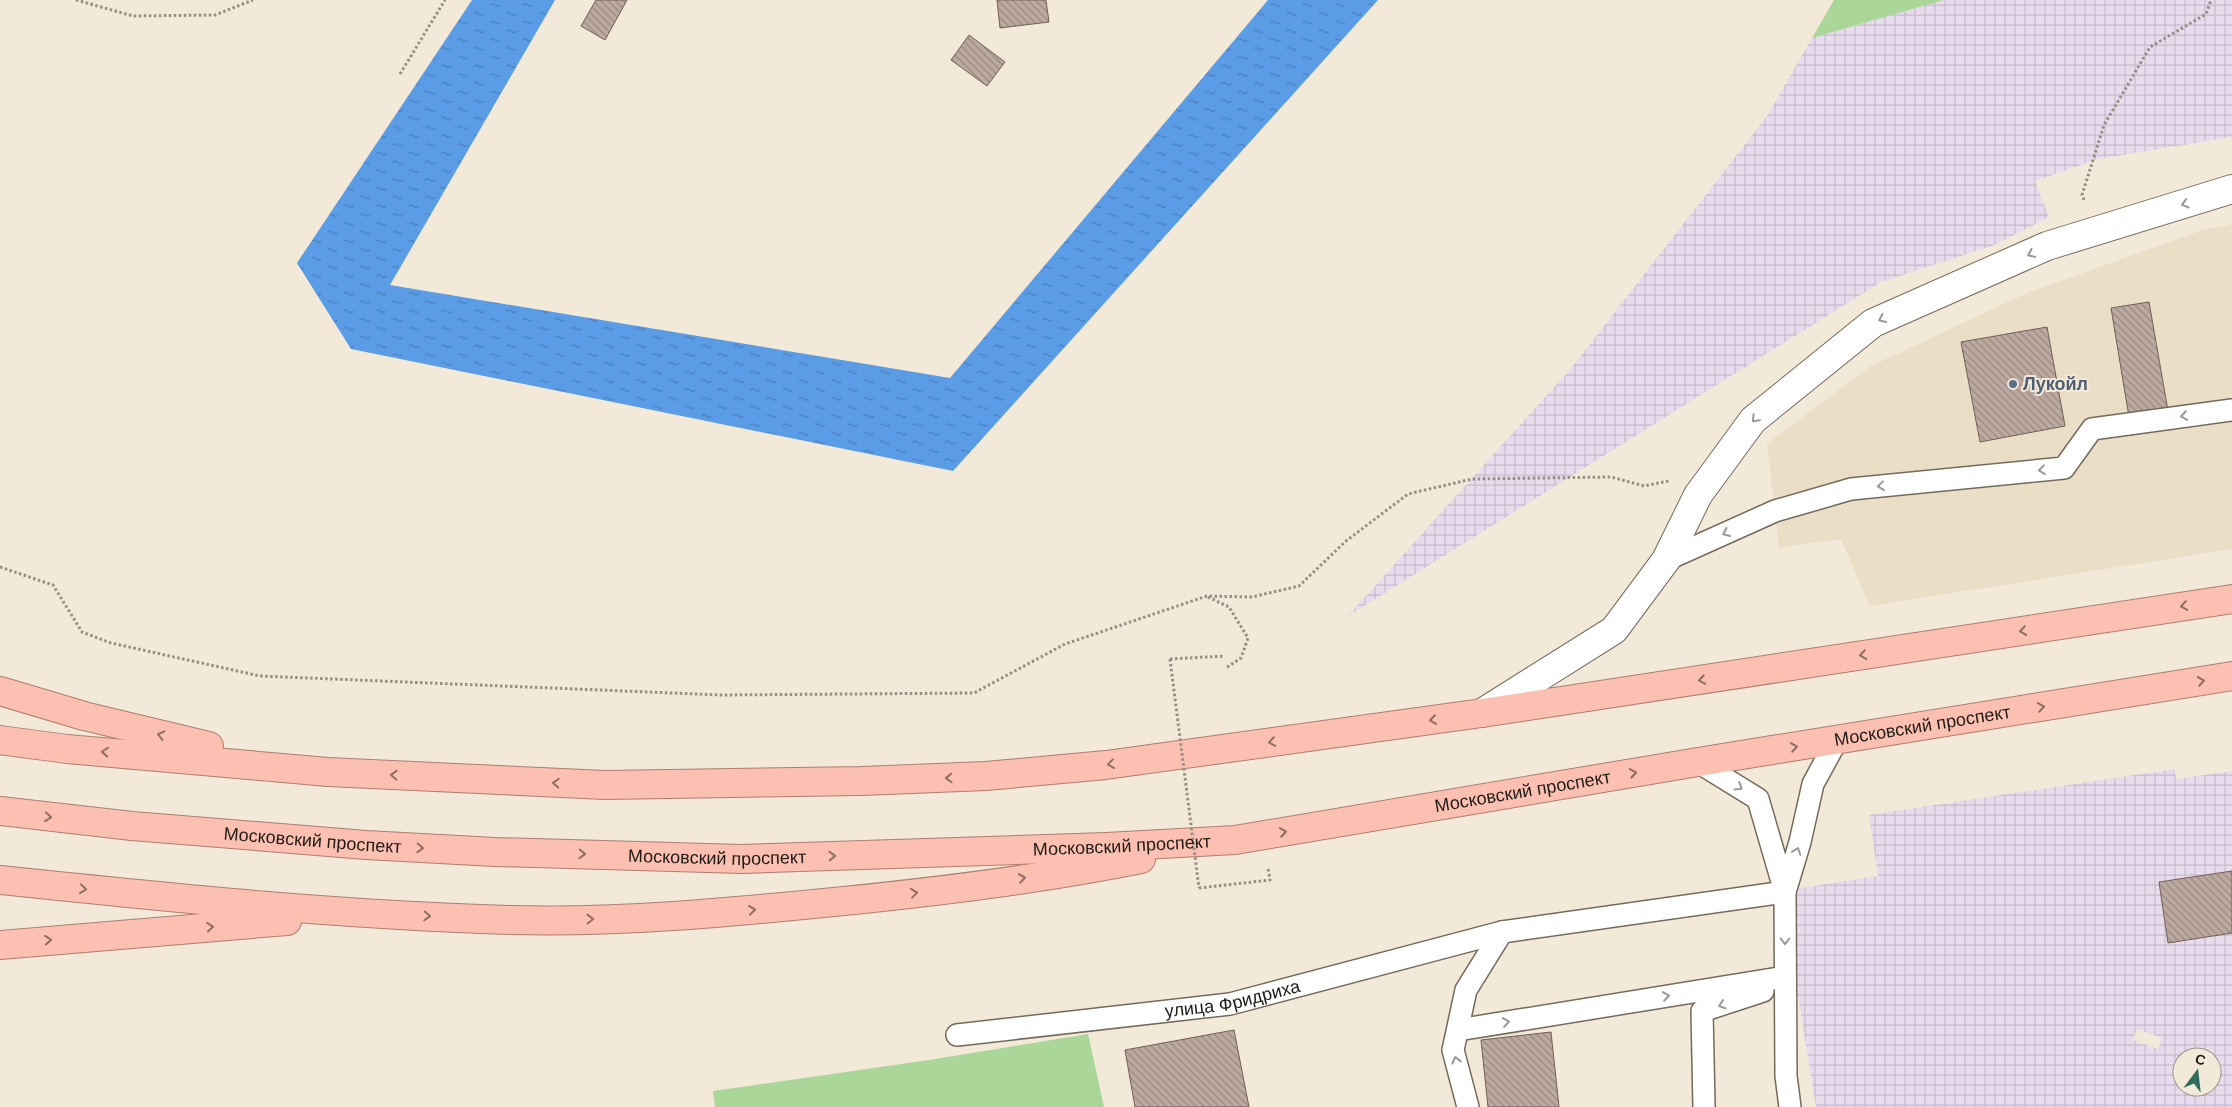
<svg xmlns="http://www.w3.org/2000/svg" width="2232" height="1107" font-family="'DM Sans',sans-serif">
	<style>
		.built { fill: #ebdec6 }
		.industrial { fill: url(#industrial-grid); fill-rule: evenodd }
		.green { fill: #aad799 }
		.water { fill: url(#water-ripples) }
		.building { fill: url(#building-back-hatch); stroke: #705f57 }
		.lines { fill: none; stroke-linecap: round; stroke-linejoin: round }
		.service-casing { stroke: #736a5b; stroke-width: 24 }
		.secondary-casing { stroke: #736a5b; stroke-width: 30 }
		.trunk-casing { stroke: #ae7d6e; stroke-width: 30 }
		.path { stroke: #958e82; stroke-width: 3; stroke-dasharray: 2.5 2.5; stroke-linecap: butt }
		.service { stroke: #fff; stroke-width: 21 }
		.secondary { stroke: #fff; stroke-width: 28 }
		.trunk { stroke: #fcc0b2; stroke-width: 28 }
		.path-bridge { stroke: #958e82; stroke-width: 3; stroke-dasharray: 2.5 2.5; stroke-linecap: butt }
		.oneway { stroke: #9a9996 }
		.oneway2 { stroke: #8e6e64 }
		.service-dot { fill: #5c6f8a; stroke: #f3e9d8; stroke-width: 2 }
		.labels { text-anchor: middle; stroke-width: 4; stroke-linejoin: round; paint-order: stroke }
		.service-label { font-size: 18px; font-weight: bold; fill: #4e5e75; stroke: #f3e9d8; text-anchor: start }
		.street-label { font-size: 18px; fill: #1f1c16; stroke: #f3e9d8 }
	</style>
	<defs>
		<pattern id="industrial-grid" width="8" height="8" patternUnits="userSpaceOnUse" patternTransform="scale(1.25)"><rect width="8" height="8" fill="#e9dbee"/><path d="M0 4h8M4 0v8" fill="none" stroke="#c7bbcb"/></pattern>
		<pattern id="water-ripples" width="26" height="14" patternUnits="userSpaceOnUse" patternTransform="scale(1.25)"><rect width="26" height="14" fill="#5a9ce6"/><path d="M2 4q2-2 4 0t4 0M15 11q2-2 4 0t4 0" fill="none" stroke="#4a7eb9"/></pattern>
		<pattern id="building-back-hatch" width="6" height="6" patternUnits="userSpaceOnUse" patternTransform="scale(1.25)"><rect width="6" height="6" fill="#bca9a0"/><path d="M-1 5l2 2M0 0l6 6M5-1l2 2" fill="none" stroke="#988981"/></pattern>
	</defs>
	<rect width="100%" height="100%" fill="#f3e9d8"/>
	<path class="built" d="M2232,224V549L1870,606L1841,539L1779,548L1767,444L1871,366L2027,293L2200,231Z"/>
	<g class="industrial">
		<path d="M1944,0H2232V137L2098,159L2035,181L2049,217L1992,246L1881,282L1348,616L1573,366L1767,116L1812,38Z"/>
		<path d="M2174,769L2176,779L2232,771V1107H1816L1781,891L1878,876L1869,815ZM2137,1029L2162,1038L2158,1049L2133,1040ZM2182,1057H2212V1087H2182Z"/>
	</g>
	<g class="green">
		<path d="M1834,0H1944L1812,38Z"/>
		<path d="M1088,1034L1104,1107H715L713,1091L929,1060Z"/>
	</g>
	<path class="water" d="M472,0H555L390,285L950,378L1268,0H1378L953,471L351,349L297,263Z"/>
	<g class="building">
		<path d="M596,0H627L605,40L581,26Z"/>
		<path d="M997,0H1046L1049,22L1000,28Z"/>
		<path d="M969,35L1005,62L987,86L951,60Z"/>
		<path d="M2149,302L2171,428L2132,435L2111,308Z"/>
		<path d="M2047,327L2065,426L1980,442L1961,342Z"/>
		<path d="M2232,871V933L2168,943L2159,882Z"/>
		<path d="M1234,1030L1249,1107H1135L1125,1050Z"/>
		<path d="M1551,1032L1559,1107H1488L1481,1040Z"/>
	</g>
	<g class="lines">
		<g class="service-casing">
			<g id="service">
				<path d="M1666,560L1775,511L1851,489L2064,468L2092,429L2232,410"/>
				<path d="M1698,762L1758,799L1785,892L1800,842L1813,784L1837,740"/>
				<path d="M1458,1030L1785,977"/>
				<path id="s1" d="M957,1035L1230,1004L1502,932L1785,892L1786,1076L1790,1107"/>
				<path d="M1468,1107L1453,1050L1466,990L1502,932"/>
				<path d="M1704,1107L1702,1011L1763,991"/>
			</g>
		</g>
		<g class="secondary-casing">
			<path id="secondary" d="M1482,713L1614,630L1666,560L1698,495L1753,420L1873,323L2047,246L2232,189"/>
		</g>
		<g class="trunk-casing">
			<g id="trunk">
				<path d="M0,691L84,716L209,746"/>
				<path d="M0,740L67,749L328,772L605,785L862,781L986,776L1106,765L1482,713L2232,599"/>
				<path id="s2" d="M0,811L132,826L366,845L495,852L742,859L1106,847L1235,840L1698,762L2232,676"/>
				<path d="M0,880C170,898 340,915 511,920C622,923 733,912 844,901C943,891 1043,879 1141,859"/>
				<path d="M0,945L287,921"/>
			</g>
		</g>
		<g class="path">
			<path d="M76,0L133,16L215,15L253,0"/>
			<path d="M400,74L445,0"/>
			<path d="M2084,200L2082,195L2104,125L2150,47L2206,14L2211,0"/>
			<path d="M0,567L53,585L82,632L111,643L260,676L721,695L974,693L1065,644L1207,596L1252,597L1299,586L1346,541L1408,494L1472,479L1611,477L1644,486L1669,481"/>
			<path d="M1208,597L1229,607L1248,638L1241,658L1226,668"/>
			<path d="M1170,659L1225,656"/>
			<path d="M1199,888L1270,880L1268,868"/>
		</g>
		<use href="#service" class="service"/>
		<use href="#secondary" class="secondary"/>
		<use href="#trunk" class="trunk"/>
		<path class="path-bridge" d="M1170,659L1199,888"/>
	</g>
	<defs><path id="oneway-chevron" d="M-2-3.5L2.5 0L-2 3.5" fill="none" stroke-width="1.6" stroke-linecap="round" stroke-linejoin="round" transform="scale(1.25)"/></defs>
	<g class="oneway">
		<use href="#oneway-chevron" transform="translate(2185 204) rotate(163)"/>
		<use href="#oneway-chevron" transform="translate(2031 254) rotate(156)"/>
		<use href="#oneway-chevron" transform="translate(1882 319) rotate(156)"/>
		<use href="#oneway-chevron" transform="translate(2184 416) rotate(172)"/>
		<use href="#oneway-chevron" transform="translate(1755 419) rotate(135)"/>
		<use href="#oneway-chevron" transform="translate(2042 470) rotate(174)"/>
		<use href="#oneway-chevron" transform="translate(1881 486) rotate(174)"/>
		<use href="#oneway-chevron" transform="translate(1726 533) rotate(156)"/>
		<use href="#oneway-chevron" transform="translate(1739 787) rotate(32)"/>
		<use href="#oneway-chevron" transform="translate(1797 851) rotate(-71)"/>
		<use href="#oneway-chevron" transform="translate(1785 941) rotate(90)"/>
		<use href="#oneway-chevron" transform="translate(1666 996) rotate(-9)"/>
		<use href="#oneway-chevron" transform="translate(1722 1005) rotate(162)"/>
		<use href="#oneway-chevron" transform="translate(1506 1022) rotate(-9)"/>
		<use href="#oneway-chevron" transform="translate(1456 1060) rotate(-104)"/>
	</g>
	<g class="oneway2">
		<use href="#oneway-chevron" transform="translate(2184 606) rotate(171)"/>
		<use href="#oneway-chevron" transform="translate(2023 631) rotate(171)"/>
		<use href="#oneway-chevron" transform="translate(1863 655) rotate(171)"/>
		<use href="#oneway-chevron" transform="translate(1702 680) rotate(171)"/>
		<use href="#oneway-chevron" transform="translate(2201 681) rotate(-9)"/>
		<use href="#oneway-chevron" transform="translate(2041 707) rotate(-9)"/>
		<use href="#oneway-chevron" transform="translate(1433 720) rotate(172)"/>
		<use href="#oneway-chevron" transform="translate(161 735) rotate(-166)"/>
		<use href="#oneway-chevron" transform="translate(1272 742) rotate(172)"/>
		<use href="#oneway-chevron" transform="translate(1794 747) rotate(-9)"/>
		<use href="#oneway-chevron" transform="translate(105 752) rotate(-175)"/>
		<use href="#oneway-chevron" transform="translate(1111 764) rotate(173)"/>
		<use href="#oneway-chevron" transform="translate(1633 773) rotate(-10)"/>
		<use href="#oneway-chevron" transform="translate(394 775) rotate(-177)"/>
		<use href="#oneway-chevron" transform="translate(949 778) rotate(178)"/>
		<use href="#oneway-chevron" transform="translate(556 783) rotate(-177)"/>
		<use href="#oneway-chevron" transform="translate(48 817) rotate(6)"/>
		<use href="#oneway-chevron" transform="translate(1283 832) rotate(-9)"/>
		<use href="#oneway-chevron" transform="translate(420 848) rotate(3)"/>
		<use href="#oneway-chevron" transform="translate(582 854) rotate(2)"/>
		<use href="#oneway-chevron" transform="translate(832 856) rotate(-2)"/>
		<use href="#oneway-chevron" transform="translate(1022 878) rotate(-8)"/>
		<use href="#oneway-chevron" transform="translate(83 889) rotate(6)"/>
		<use href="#oneway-chevron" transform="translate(914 893) rotate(-7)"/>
		<use href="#oneway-chevron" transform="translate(752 910) rotate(-6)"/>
		<use href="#oneway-chevron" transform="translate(427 916) rotate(3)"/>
		<use href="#oneway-chevron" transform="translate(590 919) rotate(-1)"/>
		<use href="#oneway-chevron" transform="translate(210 927) rotate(-5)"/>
		<use href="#oneway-chevron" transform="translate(48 940) rotate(-5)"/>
	</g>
	<circle class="service-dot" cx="2013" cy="384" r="5"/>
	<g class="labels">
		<g class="service-label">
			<text x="2023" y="390">Лукойл</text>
		</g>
		<g class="street-label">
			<text dy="6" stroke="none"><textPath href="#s2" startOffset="1934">Московский проспект</textPath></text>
			<text dy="6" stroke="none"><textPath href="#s2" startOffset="1529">Московский проспект</textPath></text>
			<text dy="6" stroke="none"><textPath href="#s2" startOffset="314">Московский проспект</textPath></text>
			<text dy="6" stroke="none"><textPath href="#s2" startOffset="1124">Московский проспект</textPath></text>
			<text dy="6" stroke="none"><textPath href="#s2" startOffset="719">Московский проспект</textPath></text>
			<text dy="6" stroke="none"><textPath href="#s1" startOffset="278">улица Фридриха</textPath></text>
		</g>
	</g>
	<g transform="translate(2197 1072) rotate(15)"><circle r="24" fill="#f3e9d8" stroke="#9e978a"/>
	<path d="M0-4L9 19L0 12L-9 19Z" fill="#2f6e5c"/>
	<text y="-8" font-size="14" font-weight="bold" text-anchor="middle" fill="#1f1c16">С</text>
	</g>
</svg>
